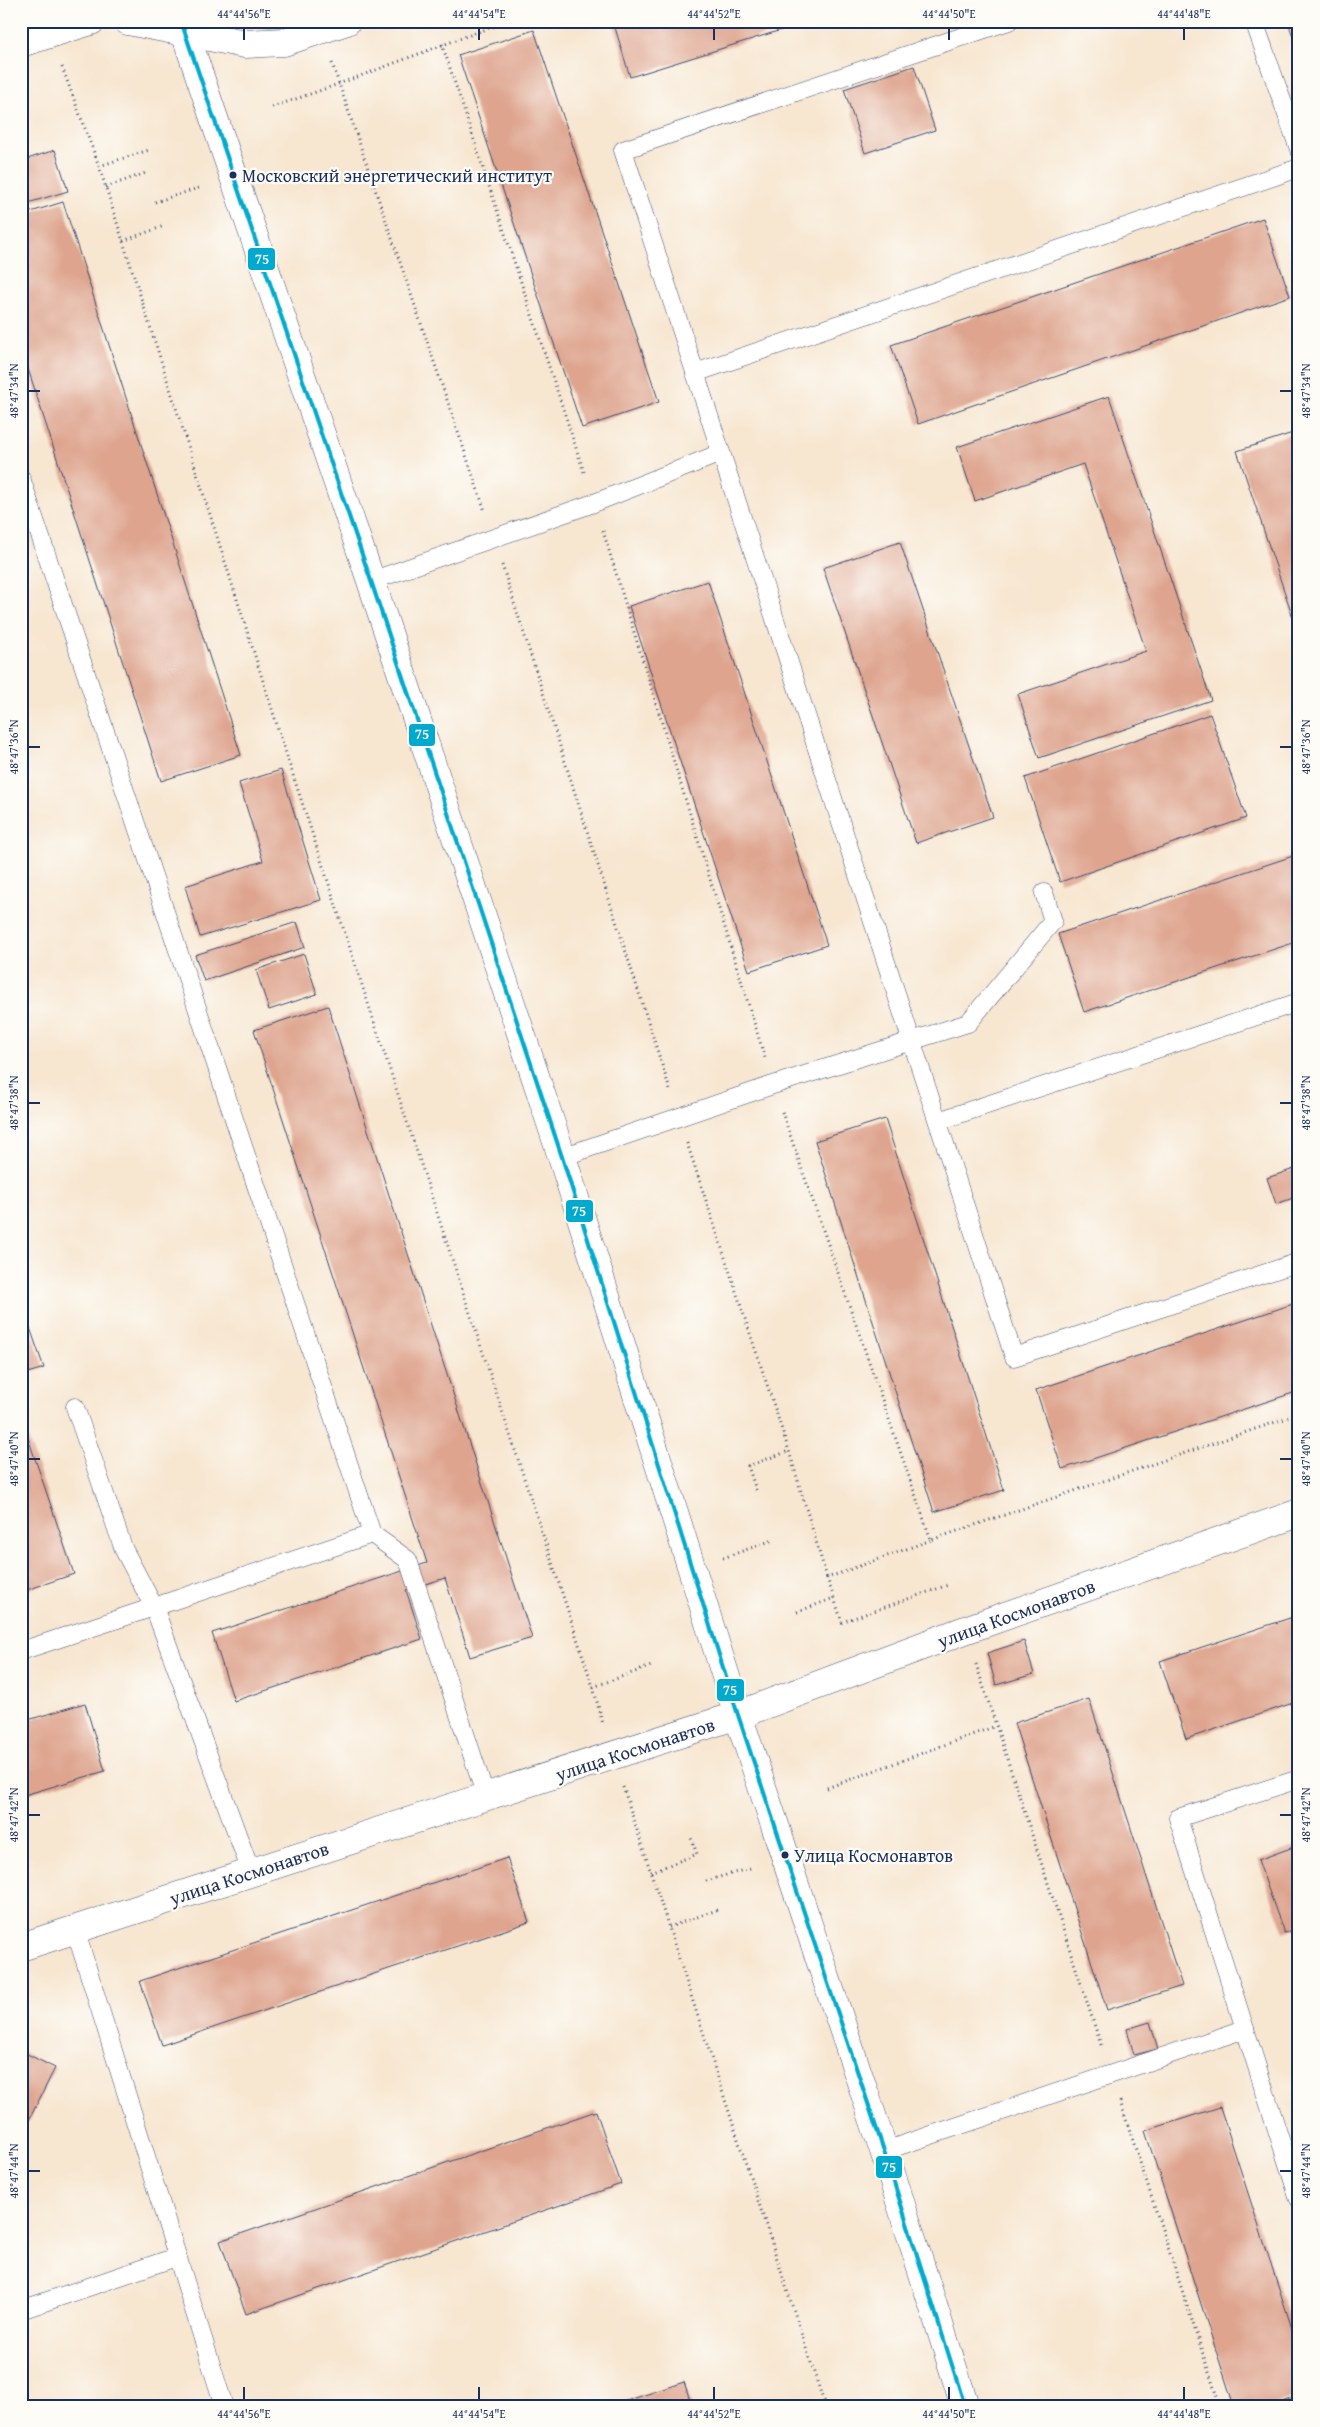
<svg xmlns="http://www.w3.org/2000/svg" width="1320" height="2427" font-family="'Gentium Book Plus',serif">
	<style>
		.green { fill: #9cd182; stroke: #5c8070 }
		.building { fill: #dea48e }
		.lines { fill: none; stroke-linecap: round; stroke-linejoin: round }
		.lane-casing { stroke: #3c4a6f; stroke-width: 19 }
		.street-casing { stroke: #3c4a6f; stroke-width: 29 }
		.primary-casing { stroke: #3c4a6f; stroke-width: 29 }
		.path { stroke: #3c4a6f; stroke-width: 3; stroke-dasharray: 1 4; stroke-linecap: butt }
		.lane { stroke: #fff; stroke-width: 18 }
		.street { stroke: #fff; stroke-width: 28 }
		.primary { stroke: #fff; stroke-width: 28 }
		.bus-1-casing { stroke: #fdfcf7; stroke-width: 8 }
		.bus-1 { stroke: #00a9ce; stroke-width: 4 }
		.ticks { fill: none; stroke: #1b2f5e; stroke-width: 2 }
		.bus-dot { fill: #1b2f5e; stroke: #fdfcf7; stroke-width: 2 }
		.labels { text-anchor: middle; stroke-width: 4.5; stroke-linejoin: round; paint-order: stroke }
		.bus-label { font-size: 18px; fill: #1b2f5e; stroke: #fdfcf7; text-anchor: start }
		.street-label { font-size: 19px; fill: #1b2f5e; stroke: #fdfcf7 }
		.line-badge { stroke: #fdfcf7; stroke-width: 2 }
		.badge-label { font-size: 14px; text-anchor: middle; font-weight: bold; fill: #fff }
		.neatline { fill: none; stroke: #1b2f5e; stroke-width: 2 }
		.ticks-label { font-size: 12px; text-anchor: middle; fill: #1b2f5e }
	</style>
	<rect width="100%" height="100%" fill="#fdfcf7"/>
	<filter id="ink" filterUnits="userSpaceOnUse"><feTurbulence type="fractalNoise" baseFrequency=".02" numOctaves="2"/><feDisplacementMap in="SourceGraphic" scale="10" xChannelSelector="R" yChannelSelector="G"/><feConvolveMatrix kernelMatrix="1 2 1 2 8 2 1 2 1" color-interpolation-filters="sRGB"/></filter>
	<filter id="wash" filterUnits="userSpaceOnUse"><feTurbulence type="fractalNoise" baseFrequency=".0096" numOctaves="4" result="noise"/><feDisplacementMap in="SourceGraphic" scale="20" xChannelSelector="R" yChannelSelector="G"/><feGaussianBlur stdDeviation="1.12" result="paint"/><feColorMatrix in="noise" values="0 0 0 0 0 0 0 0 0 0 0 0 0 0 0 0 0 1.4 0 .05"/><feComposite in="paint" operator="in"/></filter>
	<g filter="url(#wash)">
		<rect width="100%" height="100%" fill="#f7e6d0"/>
		<path class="green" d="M260,21H322L270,32Z"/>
		<g id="blocks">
			<g class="building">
				<path d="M613,21H806L807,22L630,77Z"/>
				<path d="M1288,21H1299V53H1298Z"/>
				<path d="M534,30L659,402L582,428L458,55Z"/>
				<path d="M914,66L935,130L865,153L844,89Z"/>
				<path d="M55,150L68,191L21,205V161Z"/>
				<path d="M63,202L241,755L161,781L21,347V215Z"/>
				<path d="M1263,218L1290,296L918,424L891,345Z"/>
				<path d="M1109,396L1211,700L1039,758L1018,694L1146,651L1083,464L975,501L957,447Z"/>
				<path d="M1299,431V632H1298L1237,451Z"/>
				<path d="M900,542L993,817L916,843L823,568Z"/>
				<path d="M708,581L827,945L749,971L629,606Z"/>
				<path d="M1210,714L1246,818L1060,882L1025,778Z"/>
				<path d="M281,770L321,900L200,937L185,886L263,861L239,783Z"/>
				<path d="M1299,854V941L1084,1012L1058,934Z"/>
				<path d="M297,922L305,947L204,981L195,955Z"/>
				<path d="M304,954L317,994L269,1010L256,970Z"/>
				<path d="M328,1006L532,1638L470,1657L445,1578L406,1590L422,1639L234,1701L212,1633L427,1563L254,1030Z"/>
				<path d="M885,1119L1004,1490L934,1512L815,1141Z"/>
				<path d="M1297,1168L1299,1196L1276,1204L1267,1178Z"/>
				<path d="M21,1302L44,1368L21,1375Z"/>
				<path d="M1299,1302V1391L1062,1469L1036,1390Z"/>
				<path d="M25,1429L74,1574L21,1592V1430Z"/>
				<path d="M1299,1615V1701L1186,1739L1160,1661Z"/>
				<path d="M1024,1641L1034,1674L996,1685L987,1653Z"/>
				<path d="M1089,1699L1182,1986L1107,2010L1014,1723Z"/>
				<path d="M85,1703L105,1771L21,1796V1722Z"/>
				<path d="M1299,1845V1928L1284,1933L1258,1860Z"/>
				<path d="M507,1858L529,1922L162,2045L140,1981Z"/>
				<path d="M1150,2022L1158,2049L1134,2055L1127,2029Z"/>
				<path d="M21,2051L55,2068L21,2136Z"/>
				<path d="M1220,2107L1299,2350V2396L1270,2406H1234L1145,2131Z"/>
				<path d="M596,2111L621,2184L246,2314L220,2241Z"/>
				<path d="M684,2382L692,2406H614V2405Z"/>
			</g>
		</g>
	</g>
	<g filter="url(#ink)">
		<use href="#blocks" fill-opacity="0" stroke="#3c4a6f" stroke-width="1"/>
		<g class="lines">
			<g class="lane-casing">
				<g id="lane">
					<path d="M1009,21L623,150L1014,1357L1299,1262"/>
					<path d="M1254,21L1299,149"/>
					<path d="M695,373L1299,168"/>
					<path d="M21,478L372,1534L154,1607L251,1872"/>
					<path d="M371,581L594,503L721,453"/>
					<path d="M938,1121L1299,1002"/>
					<path d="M562,1157L773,1085L968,1023L1053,921L1044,893"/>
					<path d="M372,1534L408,1560L486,1797"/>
					<path d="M21,1651L154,1607L124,1550L75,1407"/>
					<path d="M1299,1779L1178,1818L1299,2199"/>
					<path d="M75,1929L224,2406"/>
					<path d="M884,2151L1245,2029"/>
					<path d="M21,2310L176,2257"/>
				</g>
			</g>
			<g class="street-casing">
				<g id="street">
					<path d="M128,21L245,44L284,42L347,21"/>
					<path d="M21,43L91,21"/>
					<path d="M21,1947L738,1715L965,1630L1299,1513"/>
				</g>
			</g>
			<g class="primary-casing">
				<path id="primary" d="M181,21L371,581L562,1157L738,1715L884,2151L965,2406"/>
			</g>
			<g class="path">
				<path d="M442,44L585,475"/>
				<path d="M332,63L485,511"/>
				<path d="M62,67L99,166L292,772L593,1687L603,1724"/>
				<path d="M272,107C352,81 430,48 510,21"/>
				<path d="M99,166L149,150"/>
				<path d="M106,187L146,173"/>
				<path d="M155,202L202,187"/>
				<path d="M123,241L164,226"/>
				<path d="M603,531L765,1058"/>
				<path d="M502,565L670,1090"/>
				<path d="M782,1112L931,1540L1299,1414"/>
				<path d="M687,1143L789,1451L827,1578"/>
				<path d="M756,1490L748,1466L789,1451"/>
				<path d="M723,1558L773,1540"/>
				<path d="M834,1598L842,1622L948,1585"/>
				<path d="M797,1612L834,1598L827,1578L931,1540"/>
				<path d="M976,1664L1102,2048"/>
				<path d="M593,1687L654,1665"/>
				<path d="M623,1787L825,2406"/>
				<path d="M827,1788L996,1726"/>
				<path d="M651,1872L697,1854L690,1835"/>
				<path d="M706,1881L754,1867"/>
				<path d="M669,1927L717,1910"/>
				<path d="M1120,2101L1220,2406"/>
			</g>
			<use href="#lane" class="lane"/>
			<use href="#street" class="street"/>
			<use href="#primary" class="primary"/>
			<g class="bus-1-casing">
				<path id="bus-1" d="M181,21L371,581L562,1157L738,1715L884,2151L965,2406"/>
			</g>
			<use href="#bus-1" class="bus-1"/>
		</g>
	</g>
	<path class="ticks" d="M244,28V40M479,28V40M714,28V40M949,28V40M1184,28V40M28,391H40M1280,391H1292M28,747H40M1280,747H1292M28,1103H40M1280,1103H1292M28,1459H40M1280,1459H1292M28,1815H40M1280,1815H1292M28,2171H40M1280,2171H1292M244,2387V2400M479,2387V2400M714,2387V2400M949,2387V2400M1184,2387V2400"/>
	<g class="bus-dot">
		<circle cx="233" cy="175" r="4.5"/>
		<circle cx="785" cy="1855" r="4.5"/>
	</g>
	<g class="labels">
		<g class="bus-label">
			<text x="242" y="182">Московский энергетический институт</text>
			<text x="794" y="1862">Улица Космонавтов</text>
		</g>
		<g class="street-label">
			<text transform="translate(1016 1613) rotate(-20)" y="7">улица Космонавтов</text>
			<text transform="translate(635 1749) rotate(-18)" y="7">улица Космонавтов</text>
			<text transform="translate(249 1873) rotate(-18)" y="7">улица Космонавтов</text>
		</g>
	</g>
	<g class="line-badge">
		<rect x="247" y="247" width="29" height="24" rx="5" fill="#00a9ce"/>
		<rect x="408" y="723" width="28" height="24" rx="5" fill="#00a9ce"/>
		<rect x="565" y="1199" width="29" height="24" rx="5" fill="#00a9ce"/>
		<rect x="716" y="1678" width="29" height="24" rx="5" fill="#00a9ce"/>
		<rect x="875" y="2155" width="28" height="24" rx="5" fill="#00a9ce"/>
	</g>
	<g class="badge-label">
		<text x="262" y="264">75</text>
		<text x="422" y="739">75</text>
		<text x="579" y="1216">75</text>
		<text x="730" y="1695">75</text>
		<text x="889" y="2172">75</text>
	</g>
	<rect width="1320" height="2427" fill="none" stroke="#fdfcf7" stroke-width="55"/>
	<rect x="28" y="28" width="1264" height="2372" class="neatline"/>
	<g class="ticks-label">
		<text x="244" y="18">44°44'56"E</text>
		<text x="479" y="18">44°44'54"E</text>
		<text x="714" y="18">44°44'52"E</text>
		<text x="949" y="18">44°44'50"E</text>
		<text x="1184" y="18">44°44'48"E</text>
		<text transform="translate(1306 391) rotate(-90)" y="4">48°47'34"N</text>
		<text transform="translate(14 391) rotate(-90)" y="4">48°47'34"N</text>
		<text transform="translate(1306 747) rotate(-90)" y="4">48°47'36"N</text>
		<text transform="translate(14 747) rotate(-90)" y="4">48°47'36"N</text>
		<text transform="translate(1306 1103) rotate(-90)" y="4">48°47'38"N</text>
		<text transform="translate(14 1103) rotate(-90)" y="4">48°47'38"N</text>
		<text transform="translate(14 1459) rotate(-90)" y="4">48°47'40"N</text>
		<text transform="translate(1306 1459) rotate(-90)" y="4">48°47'40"N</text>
		<text transform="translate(1306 1815) rotate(-90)" y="4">48°47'42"N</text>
		<text transform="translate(14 1815) rotate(-90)" y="4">48°47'42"N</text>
		<text transform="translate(14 2171) rotate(-90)" y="4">48°47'44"N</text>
		<text transform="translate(1306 2171) rotate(-90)" y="4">48°47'44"N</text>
		<text x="244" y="2418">44°44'56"E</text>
		<text x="479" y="2418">44°44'54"E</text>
		<text x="714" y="2418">44°44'52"E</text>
		<text x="949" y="2418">44°44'50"E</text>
		<text x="1184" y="2418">44°44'48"E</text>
	</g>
</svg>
